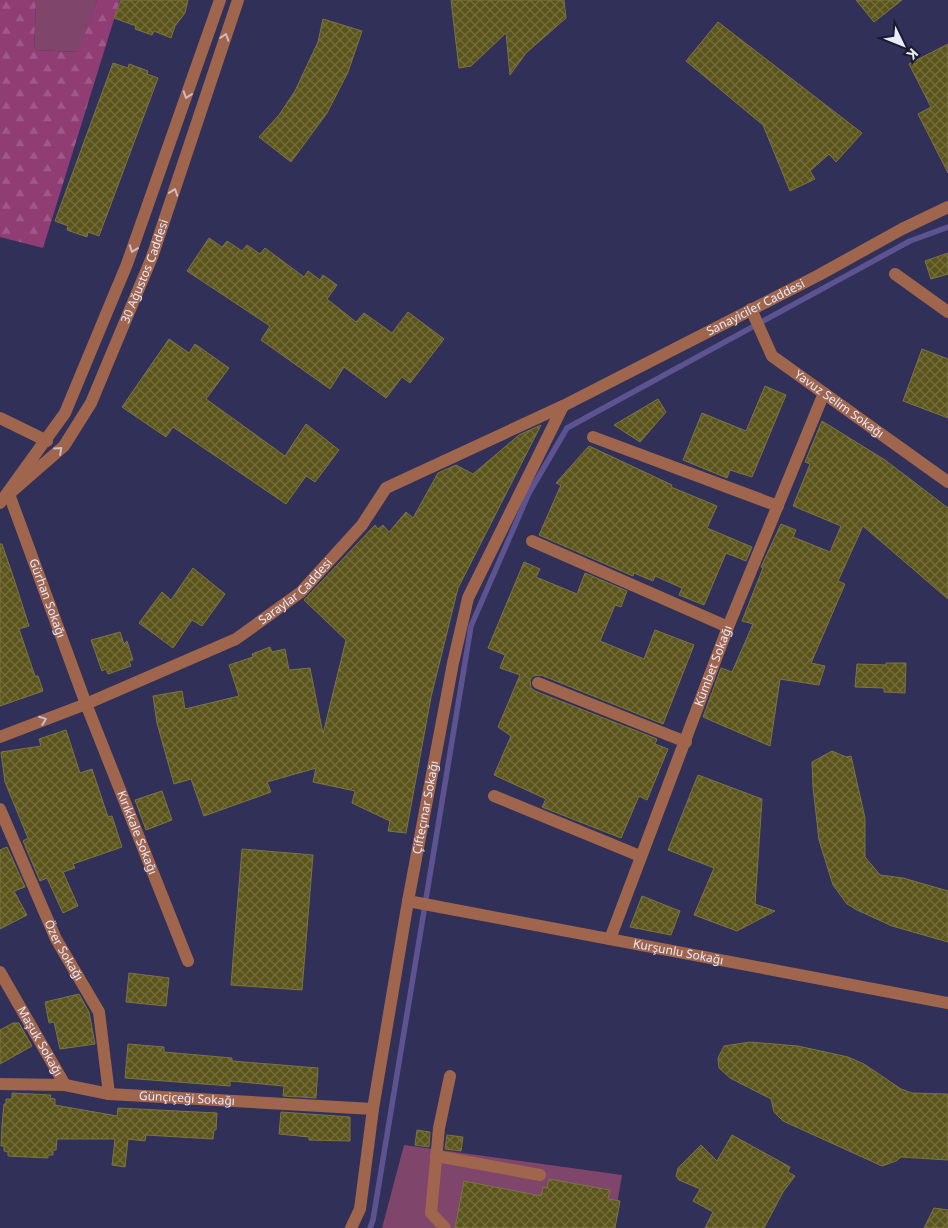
<svg xmlns="http://www.w3.org/2000/svg" width="948" height="1228" font-family="'Noto Sans',sans-serif">
	<style>
		.green { fill: #80456b }
		.forest { fill: url(#forest-firs) }
		.lines { fill: none; stroke-linecap: round; stroke-linejoin: round }
		.stream { stroke: #5e5391; stroke-width: 5.5 }
		.building { fill: url(#building-cross-hatch); stroke: #7a7443 }
		.pedestrian { stroke: #a0654d; stroke-width: 12 }
		.minor { stroke: #a0654d; stroke-width: 12 }
		.tertiary { stroke: #a0654d; stroke-width: 12 }
		.oneway { stroke: #cfbcc1 }
		.labels { text-anchor: middle; stroke-width: 4.5; stroke-linejoin: round; paint-order: stroke }
		.street-label { font-size: 12px; fill: #e9ebff; stroke: #1b1b2d }
	</style>
	<defs>
		<pattern id="forest-firs" width="22" height="20" patternUnits="userSpaceOnUse" patternTransform="scale(1.25)"><rect width="22" height="20" fill="#8f3d73"/><path d="M5 1l3.5 6h-7zM16 11l3.5 6h-7z" fill="#9f5988"/></pattern>
		<pattern id="building-cross-hatch" width="8" height="8" patternUnits="userSpaceOnUse" patternTransform="scale(1.25)"><rect width="8" height="8" fill="#5c551b"/><path d="M0 0l8 8M0 8l8-8" fill="none" stroke="#736e3d"/></pattern>
	</defs>
	<rect width="100%" height="100%" fill="#313058"/>
	<g class="green">
		<path d="M36,0H97L79,52L34,50Z"/>
		<path d="M404,1145L622,1175L613,1228H382Z"/>
	</g>
	<path class="forest" d="M0,0H36L34,50L78,52L97,0H120L43,248L0,237Z"/>
	<g class="lines">
		<path class="stream" d="M370,1228L373,1220L471,626L529,493L567,428L910,241L948,227"/>
	</g>
	<g class="building">
		<path d="M121,0H188L185,13L175,26L171,38L154,31L152,35L135,29L136,26L114,18Z"/>
		<path d="M451,0H564L566,18L526,53L510,75L506,33L471,66L459,68Z"/>
		<path d="M856,0H902L874,22Z"/>
		<path d="M323,19L362,31L348,72L327,113L291,162L259,137L279,115L295,91L318,42Z"/>
		<path d="M718,22L862,133L836,162L829,154L810,171L815,179L790,191L763,125L686,61Z"/>
		<path d="M948,44V173L918,114L931,107L909,64Z"/>
		<path d="M113,63L128,68L129,64L148,71L147,74L158,78L99,236L88,232L87,237L67,230L68,226L55,221Z"/>
		<path d="M209,238L222,247L227,241L242,251L247,245L260,254L265,248L304,277L308,271L320,280L323,275L337,285L327,299L356,322L364,313L392,333L408,312L444,339L410,383L402,377L386,398L344,367L330,389L261,340L270,326L187,271Z"/>
		<path d="M948,253V274L931,279L925,261Z"/>
		<path d="M169,339L189,353L195,344L229,368L206,399L285,456L306,424L339,450L315,482L306,476L286,504L173,427L166,437L122,407Z"/>
		<path d="M922,349L948,359V418L903,401Z"/>
		<path d="M765,386L786,395L752,477L730,470L727,478L683,460L702,413L746,431Z"/>
		<path d="M658,399L666,412L640,442L614,425Z"/>
		<path d="M822,421L885,460L948,508V599L863,526L838,581L845,584L811,663L825,666L819,685L780,679L770,746L703,717L721,668L732,672L753,624L742,621L763,568L761,567L781,524L796,530L793,537L830,552L841,526L793,506L810,464L805,462Z"/>
		<path d="M541,425L458,588L431,697L406,833L388,831L390,821L352,803L355,791L313,782L316,768L267,782L271,792L204,816L191,779L174,784L157,723L153,696L182,691L185,709L239,696L229,665L253,657L252,654L270,647L272,652L285,649L289,670L310,668L323,734L346,640L304,600L375,525L378,529L383,525L389,532L406,512L413,518L438,473L456,465L473,474L519,435Z"/>
		<path d="M589,446L672,485L671,487L717,506L707,528L752,547L746,561L726,553L704,605L679,595L682,588L655,576L653,581L634,573L633,576L539,535L561,485L556,483Z"/>
		<path d="M0,544H2L14,579L29,626L19,629L35,676H38L43,691L0,706Z"/>
		<path d="M524,562L540,569L536,577L577,594L585,573L627,591L621,607L615,605L600,641L644,659L655,630L694,645L663,724L541,675L533,676L530,680L531,688L535,691L657,739L655,744L668,749L647,800L639,796L621,838L542,807L546,799L494,775L511,736L498,727L520,675L500,668L505,655L488,648Z"/>
		<path d="M193,568L225,594L202,626L192,620L173,648L139,623L162,592L171,600Z"/>
		<path d="M120,632L124,644L127,641L133,660L129,661L131,666L108,674L106,669L102,671L91,640Z"/>
		<path d="M886,663H906L905,693L884,692V688L855,687L857,664L886,665Z"/>
		<path d="M66,730L80,773L92,769L108,817L112,816L122,847L73,864L75,868L63,872L78,906L63,913L47,878L40,881L23,841L28,838L5,782L1,752L41,746L39,739Z"/>
		<path d="M832,751L846,757L851,756L865,818V857L880,875L903,878L948,891V942L892,926L857,910L847,904L833,885L819,840L813,787L812,762Z"/>
		<path d="M698,775L762,799L755,904L775,911L737,931L694,915L714,868L668,850Z"/>
		<path d="M162,791L172,820L146,830L135,800Z"/>
		<path d="M7,847L25,887L14,891L27,915L0,929V850Z"/>
		<path d="M242,849L313,855L302,990L231,985Z"/>
		<path d="M642,896L680,911L671,935L630,927Z"/>
		<path d="M129,973L169,978L166,1006L126,1002Z"/>
		<path d="M79,994L89,1012L95,1044L60,1049L54,1022L49,1023L45,1002Z"/>
		<path d="M13,1023H19L32,1046L0,1064V1030Z"/>
		<path d="M750,1042L798,1046L848,1057L864,1064L901,1089L912,1093L948,1094V1160L901,1157L896,1161L882,1166L783,1121L774,1112L771,1099L730,1078L719,1068L718,1058L724,1046Z"/>
		<path d="M128,1044L164,1047V1052L232,1058V1061L318,1068L316,1098L283,1096L284,1086L230,1081V1086L125,1078Z"/>
		<path d="M12,1093L51,1095L50,1098L55,1099V1105L117,1116L118,1108L217,1113L216,1130H214L213,1139L146,1135L145,1141L128,1139L125,1167L112,1165L115,1139H57L56,1150H53V1155H48V1158L8,1156V1152L4,1151V1146H1L2,1125L4,1104H6V1099H12Z"/>
		<path d="M281,1112L350,1117V1141L309,1140V1137L279,1134Z"/>
		<path d="M417,1130L430,1132L429,1147L415,1145Z"/>
		<path d="M447,1135L463,1137L461,1151L445,1149Z"/>
		<path d="M732,1135L790,1167L788,1172L795,1176L783,1192L764,1228H705L713,1212L693,1201L700,1189L679,1180L676,1176L678,1168L701,1145L717,1161Z"/>
		<path d="M549,1179L610,1190L608,1199L620,1201L615,1228H455L464,1181L541,1196L543,1187L547,1188Z"/>
		<path d="M934,1208L948,1210V1228H924Z"/>
	</g>
	<g class="lines">
		<g class="pedestrian">
			<path d="M436,1156L540,1175"/>
			<path d="M445,1228L431,1213L439,1128L450,1076"/>
		</g>
		<g class="minor">
			<path d="M895,274L948,312"/>
			<path id="s1" d="M751,309L772,356L948,482"/>
			<path d="M0,418L47,441"/>
			<path d="M593,437L778,506"/>
			<path id="s2" d="M9,494L86,704L188,961"/>
			<path d="M532,541L728,627"/>
			<path d="M538,683L686,742"/>
			<path d="M494,796L640,856"/>
			<path id="s3" d="M0,809L56,939L99,1012L109,1094"/>
			<path id="s4" d="M408,901L948,1003"/>
			<path id="s5" d="M610,939L728,627L824,393"/>
			<path id="s6" d="M0,972L65,1085"/>
			<path id="s7" d="M0,1084L65,1085L109,1094L373,1109"/>
		</g>
		<g class="tertiary">
			<path id="s8" d="M9,494L64,446L91,403L152,257L238,0"/>
			<path d="M0,503L65,413L127,264L220,0"/>
			<path id="s9" d="M0,737L86,704L236,639L301,592L362,525L386,488L563,406L819,275L902,229L948,207"/>
			<path id="s10" d="M351,1228L360,1209L373,1109L408,901L453,663L468,598L563,406"/>
		</g>
	</g>
	<defs><path id="oneway-chevron" d="M-2-3.5L2.5 0L-2 3.5" fill="none" stroke-width="1.6" stroke-linecap="round" stroke-linejoin="round" transform="scale(1.25)"/></defs>
	<g class="oneway">
		<use href="#oneway-chevron" transform="translate(225 37) rotate(-72)"/>
		<use href="#oneway-chevron" transform="translate(187 95) rotate(109)"/>
		<use href="#oneway-chevron" transform="translate(174 192) rotate(-71)"/>
		<use href="#oneway-chevron" transform="translate(133 249) rotate(110)"/>
		<use href="#oneway-chevron" transform="translate(59 450) rotate(-42)"/>
		<use href="#oneway-chevron" transform="translate(43 720) rotate(-21)"/>
	</g>
	<g class="labels">
		<g class="street-label">
			<text dy="4" stroke="none"><textPath href="#s8" startOffset="266">30 Ağustos Caddesi</textPath></text>
			<text dy="4" stroke="none"><textPath href="#s9" startOffset="882">Sanayiciler Caddesi</textPath></text>
			<text dy="4" stroke="none"><textPath href="#s1" startOffset="134">Yavuz Selim Sokağı</textPath></text>
			<text dy="4" stroke="none"><textPath href="#s9" startOffset="332">Saraylar Caddesi</textPath></text>
			<text dy="4" stroke="none"><textPath href="#s2" startOffset="111">Gürhan Sokağı</textPath></text>
			<text dy="4" stroke="none"><textPath href="#s5" startOffset="292">Kümbet Sokağı</textPath></text>
			<text dy="4" stroke="none"><textPath href="#s10" startOffset="428">Çifteçınar Sokağı</textPath></text>
			<text dy="4" stroke="none"><textPath href="#s2" startOffset="362">Kırıkkale Sokağı</textPath></text>
			<text dy="4" stroke="none"><textPath href="#s3" startOffset="155">Özer Sokağı</textPath></text>
			<text dy="4" stroke="none"><textPath href="#s4" startOffset="275">Kurşunlu Sokağı</textPath></text>
			<text dy="4" stroke="none"><textPath href="#s6" startOffset="80">Maşuk Sokağı</textPath></text>
			<text dy="4" stroke="none"><textPath href="#s7" startOffset="188">Günçiçeği Sokağı</textPath></text>
		</g>
	</g>
	<g transform="translate(903 45) rotate(133)" stroke="#1b1b2d" stroke-width="4" paint-order="stroke">
	<path d="M0-4L9 19L0 12L-9 19Z" fill="#e9ebff"/>
	<text y="-8" font-size="14" font-weight="bold" text-anchor="middle" fill="#e9ebff">K</text>
	</g>
</svg>
